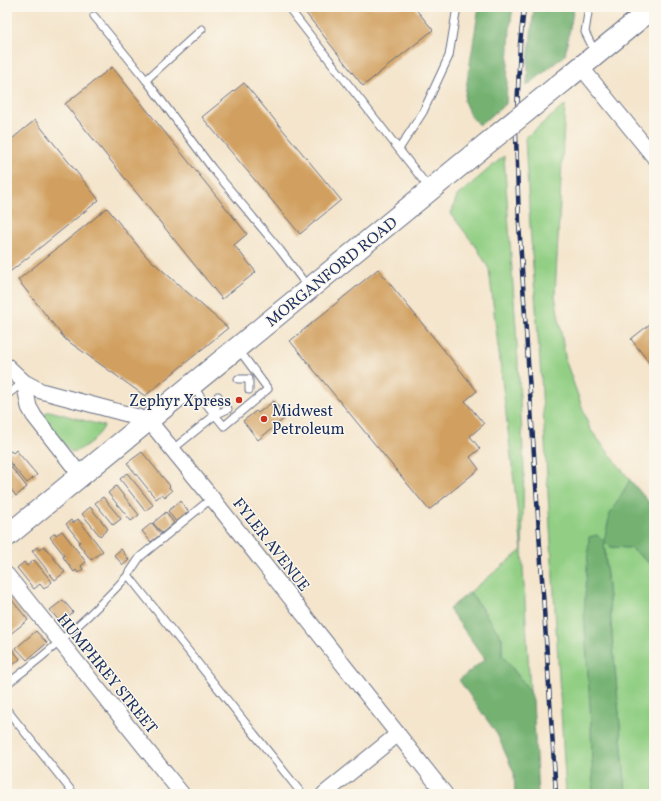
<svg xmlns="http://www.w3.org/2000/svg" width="661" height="801" font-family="Vollkorn,serif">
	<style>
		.green { fill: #92cf84; stroke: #567f71 }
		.forest { fill: #75b272; stroke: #487068 }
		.building { fill: #d1a060 }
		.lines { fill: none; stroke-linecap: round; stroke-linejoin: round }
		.lane-casing { stroke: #676f84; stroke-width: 9 }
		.street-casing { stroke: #676f84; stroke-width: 17 }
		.secondary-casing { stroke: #676f84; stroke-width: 23 }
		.lane { stroke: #fff; stroke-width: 7 }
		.street { stroke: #fff; stroke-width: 15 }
		.secondary { stroke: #fff; stroke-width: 21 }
		.rail-casing { stroke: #1b2f5e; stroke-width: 4.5 }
		.rail { stroke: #fbf7ec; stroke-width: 3; stroke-dasharray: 9; stroke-linecap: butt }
		.secondary-bridge-casing { stroke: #676f84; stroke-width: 23; stroke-linecap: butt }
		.secondary-bridge { stroke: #fff; stroke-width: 21 }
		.poi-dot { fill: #c8321e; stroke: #fbf7ec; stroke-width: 1.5 }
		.labels { text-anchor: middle; stroke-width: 3; stroke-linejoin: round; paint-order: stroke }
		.street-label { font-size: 16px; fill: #1b2f5e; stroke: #fbf7ec }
		.poi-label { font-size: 16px; fill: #1b2f5e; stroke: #fbf7ec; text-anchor: end }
	</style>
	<rect width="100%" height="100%" fill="#fbf7ec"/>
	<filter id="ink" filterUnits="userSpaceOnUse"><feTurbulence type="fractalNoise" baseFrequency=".025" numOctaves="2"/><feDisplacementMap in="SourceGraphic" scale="8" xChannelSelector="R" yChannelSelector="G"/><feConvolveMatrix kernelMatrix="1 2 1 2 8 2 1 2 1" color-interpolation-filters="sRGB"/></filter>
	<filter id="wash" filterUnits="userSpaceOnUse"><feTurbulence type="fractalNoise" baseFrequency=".012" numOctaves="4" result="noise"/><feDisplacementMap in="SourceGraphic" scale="16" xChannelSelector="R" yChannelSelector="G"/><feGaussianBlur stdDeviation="0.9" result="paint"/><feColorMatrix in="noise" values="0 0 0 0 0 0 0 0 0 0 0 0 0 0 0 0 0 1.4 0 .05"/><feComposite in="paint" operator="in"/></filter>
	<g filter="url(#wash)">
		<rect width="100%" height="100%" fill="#f4e5cc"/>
		<g class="green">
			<path d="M565,105L555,295L566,362L590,429L630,480L611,514V547L631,548L654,567V794H626L604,541L591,723L593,794H566L541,377L530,226L525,138Z"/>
			<path d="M504,156L516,328L524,467L522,550L530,691L502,655V638L470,592L522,550L489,269L477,248L451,214L457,196Z"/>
			<path d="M50,411L104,426C100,436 81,452 71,452L44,419L45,413Z"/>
		</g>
		<g class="forest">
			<path d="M479,7H513L510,28L506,104L479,125L470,115L464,101Z"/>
			<path d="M534,7H574L565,55L527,86L528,62Z"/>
			<path d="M630,480L654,508V567L631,548L611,547L604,542L626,794H593L591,723L584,613L589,537L597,535L604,541L610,514Z"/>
			<path d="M470,592L502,638V655L530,691L533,700L538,794H515L514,773L497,734L459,680L485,659L449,609Z"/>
		</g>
		<g id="blocks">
			<g class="building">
				<path d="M301,7H414L433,30L363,86Z"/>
				<path d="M112,67L247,234L234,245L256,272L222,299L65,104Z"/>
				<path d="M244,83L341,200L300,234L202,117Z"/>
				<path d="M35,120L99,200L11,271L7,265V143Z"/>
				<path d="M107,208L146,256L228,328L145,396L65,339L18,280Z"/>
				<path d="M378,269L477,391L465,401L484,424L470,436L480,449L470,457L479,469L429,510L290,341Z"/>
				<path d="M654,321V369L631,339Z"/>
				<path d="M274,401L286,417L258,440L243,421L256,411L258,413Z"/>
				<path d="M16,450L37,475L27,483L7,459V454L11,451L13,453Z"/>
				<path d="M142,452L170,486L169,487L172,491L165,497L162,494L156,499L127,463Z"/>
				<path d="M7,462L27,487L16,496L7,484Z"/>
				<path d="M127,473L153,505L145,511L120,479Z"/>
				<path d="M116,486L139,515L131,521L108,493Z"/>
				<path d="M7,490L12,497L7,501Z"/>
				<path d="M103,497L121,519L113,525L95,503Z"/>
				<path d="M180,501L189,512L176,522L168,511Z"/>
				<path d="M90,507L108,529L100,536L82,514Z"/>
				<path d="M166,512L174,523L162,533L153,523Z"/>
				<path d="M78,519L103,551L91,560L78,543L80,542L66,524L71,520L73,523Z"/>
				<path d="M152,523L161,534L151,542L142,531Z"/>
				<path d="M62,531L86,562L81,566L83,569L78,573L76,570L74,572L63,557L64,555L50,537L55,533L56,535Z"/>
				<path d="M44,546L65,572L55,580L32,551L37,547L39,550Z"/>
				<path d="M121,549L129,560L123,565L114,555Z"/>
				<path d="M34,560L52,582L44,589L40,584L34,589L17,568L24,562L27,566Z"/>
				<path d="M7,594L28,620L9,635L7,632Z"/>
				<path d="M63,600L73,612L61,623L50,610Z"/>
				<path d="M36,631L47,643L27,660L16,648Z"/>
				<path d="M7,644H8L20,659L7,670Z"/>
			</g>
		</g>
	</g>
	<g filter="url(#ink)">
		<use href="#blocks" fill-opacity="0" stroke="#676f84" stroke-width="1"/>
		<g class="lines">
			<g class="lane-casing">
				<g id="lane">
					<path d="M288,7L429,188"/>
					<path d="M589,7L585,32L595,52"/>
					<path d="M94,16L146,80L212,168L280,250L308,287"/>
					<path d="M146,80L202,29"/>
					<path d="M399,149L423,112L449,56L457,7"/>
					<path d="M238,379H249V390"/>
					<path d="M7,395L24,382"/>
					<path d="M218,396L215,415L228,409"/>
					<path d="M215,415L224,426L268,389L239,350"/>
					<path d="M173,449L215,415L193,387"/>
					<path d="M212,498L140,557L128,575L302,794"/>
					<path d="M7,684C51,651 92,615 128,575"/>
					<path d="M7,710L74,794"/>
				</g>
			</g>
			<g class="street-casing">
				<g id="street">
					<path d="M581,67L654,157"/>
					<path d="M7,366L24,382L41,391L138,417L147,422L154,427L212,498L445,794"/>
					<path d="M24,382L29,407L34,416L81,476"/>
					<path d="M7,575L182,794"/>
					<path d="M324,794L398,734"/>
				</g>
			</g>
			<g class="secondary-casing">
				<g id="secondary">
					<path d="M565,80L654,7"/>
					<path d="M7,536L479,150"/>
				</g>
			</g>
			<use href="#lane" class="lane"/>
			<use href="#street" class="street"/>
			<use href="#secondary" class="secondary"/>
			<g class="rail-casing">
				<path id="rail" d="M524,7L520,44L516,135L519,223L556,794"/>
			</g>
			<use href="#rail" class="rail"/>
			<g class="secondary-bridge-casing">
				<path id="secondary-bridge" d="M479,150L565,80"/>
			</g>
			<use href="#secondary-bridge" class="secondary-bridge"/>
		</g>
	</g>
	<g class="poi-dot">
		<circle cx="239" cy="400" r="4"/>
		<circle cx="264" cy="419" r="4"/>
	</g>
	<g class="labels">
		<g class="street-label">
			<text transform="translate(331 271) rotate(-39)" y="6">MORGANFORD ROAD</text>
			<text transform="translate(272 544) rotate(52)" y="6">FYLER AVENUE</text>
			<text transform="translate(108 673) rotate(51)" y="6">HUMPHREY STREET</text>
		</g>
		<g class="poi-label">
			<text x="231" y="406">Zephyr Xpress</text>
			<text x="272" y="416" text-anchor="start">Midwest<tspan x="272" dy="18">Petroleum</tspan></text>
		</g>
	</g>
	<rect width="661" height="801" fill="none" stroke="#fbf7ec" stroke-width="24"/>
</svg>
